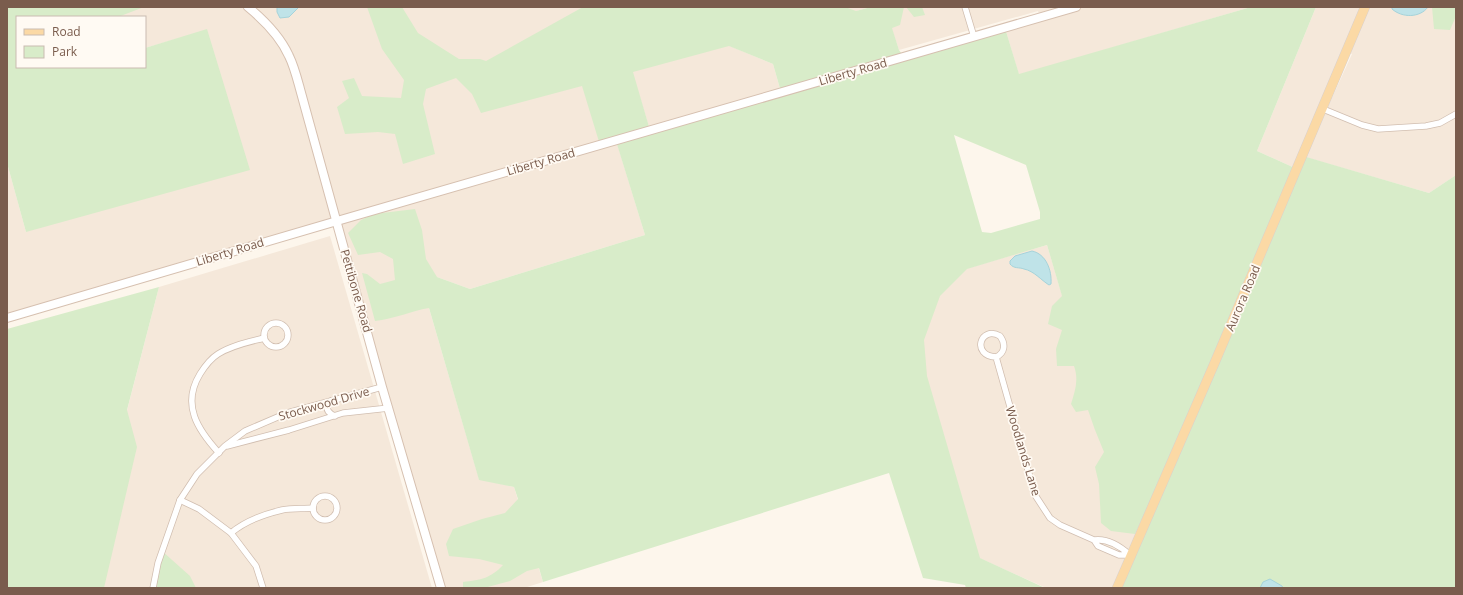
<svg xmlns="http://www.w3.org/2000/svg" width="1463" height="595" font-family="'Open Sans',sans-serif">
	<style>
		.residential { fill: #f5e8da }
		.green { fill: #d8ecc9; fill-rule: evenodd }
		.water { fill: #bfe3e8; stroke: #a5d3da }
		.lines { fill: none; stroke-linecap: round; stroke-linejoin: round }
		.street-casing { stroke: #d1beb0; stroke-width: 7 }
		.secondary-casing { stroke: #d6c0b0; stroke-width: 10 }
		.primary-casing { stroke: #dad1cd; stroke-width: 10 }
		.street { stroke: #fff; stroke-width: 5.5 }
		.secondary { stroke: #fff; stroke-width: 8 }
		.primary { stroke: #fbd9a5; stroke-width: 9 }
		.labels { text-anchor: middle; stroke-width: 3.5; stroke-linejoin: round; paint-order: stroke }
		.street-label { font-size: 12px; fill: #7a5c4d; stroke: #fffaf3 }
	</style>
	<rect width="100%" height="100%" fill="#fdf6ec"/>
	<g class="residential">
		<path d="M86,7H871L730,46L773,64L781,92L650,130L632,72L616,140L645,235L470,289L437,277L421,281L479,479L514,487L543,582L524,588H441L337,221L7,315V163L26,232L207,30L145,48V17H96Z"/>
		<path d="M884,7H1251L1019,75L1005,28L1040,17L1038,11L899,50Z"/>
		<path d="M1316,7H1456V175L1429,193L1305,157L1352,54L1347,52L1297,169L1257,151Z"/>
		<path d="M330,236L432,588H81L159,287Z"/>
		<path d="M1047,245L1121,492L1148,504L1112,588H1046L966,552L887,292Z"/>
	</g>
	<g class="green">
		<path d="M7,7H144L118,17H17V67H145V48L207,29L250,170L26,232L7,163Z"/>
		<path d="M367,7H402L418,33L459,59H480L486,61L583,7H845L856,11L871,7H904L900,25L892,28L899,50L904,57L1005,28L1019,74L1251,7H1316L1257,151L1297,169L1303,156L1429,193L1456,175V588H1117L1149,504L1135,534L1111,531L1101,523L1099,484L1095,467L1104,452L1095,430L1088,410L1076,412L1071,404C1075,391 1079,380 1074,366H1057L1056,349L1062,330L1048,324L1052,306L1062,296L1047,245L967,269L940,296L924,340L927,376L980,558L1045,588H966L965,585L923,578L889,473L543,582L539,568L527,571L510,581L484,588H463V582C481,580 491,578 503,565L479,559L449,556L446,544L453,529L482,519L505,513L518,499L514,487L479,480L429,308C411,311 394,319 375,321L362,273L367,274L380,284L395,280L393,259L380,252L358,255L348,233L361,220L374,214L415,209L422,230L426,259L437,277L470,289L645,235L616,141L600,145L582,86L481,113L472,94L456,78L426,89L423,104L435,154L403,164L395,134L378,132L345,134L337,107L349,98L342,81L354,78L362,96L401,98L404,80L382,49ZM729,46L773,64L781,92L650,130L633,72ZM954,135L1026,165L1040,212V219L991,233L982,232Z"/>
		<path d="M906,7H922L925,15L914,17Z"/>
		<path d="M1432,7H1456V16L1450,30L1434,29Z"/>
		<path d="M159,287L127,410L137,447L104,588H7V329Z"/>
		<path d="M162,551L190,576L196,588H153Z"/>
	</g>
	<g class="water">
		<path d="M277,7H299L289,17L280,18L277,12Z"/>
		<path d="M1392,7H1428C1420,18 1402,18 1392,9Z"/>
		<path d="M1032,251C1046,254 1052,270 1051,284L1049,285C1041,280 1034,271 1024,269C1019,267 1014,269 1010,264V261L1015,256Z"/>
		<path d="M1270,579L1282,586L1283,588H1260L1263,582Z"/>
	</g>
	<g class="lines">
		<g class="street-casing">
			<g id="street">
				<path d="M965,7L974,37"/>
				<path d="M1323,109L1362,125L1378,129L1426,126L1440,123L1456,114"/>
				<circle cx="276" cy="335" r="12"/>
				<path d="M996,357C1005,353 1006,344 1000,336C980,325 971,356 996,357L1035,495L1050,518L1060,525L1094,540L1098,546L1119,555H1130C1120,546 1108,538 1094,540"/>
				<path d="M331,401L327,405C326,411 330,414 335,416"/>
				<path d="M227,446L289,430L343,413L389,408"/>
				<path d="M219,453C198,430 181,405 200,374C205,366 210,359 218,354C232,345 249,342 264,338"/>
				<circle cx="325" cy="508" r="12"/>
				<path d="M180,500L199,509L231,533L256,566L263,588"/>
				<path d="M231,533C245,521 265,514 282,510C292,508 303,509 313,508"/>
				<path d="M153,588L158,563L180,500L197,474L225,446L245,431L287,413L382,387"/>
			</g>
		</g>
		<g class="secondary-casing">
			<g id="secondary">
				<path d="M248,7C265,21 280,36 289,56C294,66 297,78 300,89L382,387L441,588"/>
				<path d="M7,318L337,221L1076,7"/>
			</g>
		</g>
		<g class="primary-casing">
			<path id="primary" d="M1117,588L1215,362L1365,7"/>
		</g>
		<use href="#street" class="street"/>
		<use href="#secondary" class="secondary"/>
		<use href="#primary" class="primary"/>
	</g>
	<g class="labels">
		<g class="street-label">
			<text transform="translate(853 72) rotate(-16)" y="4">Liberty Road</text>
			<text transform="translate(541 162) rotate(-16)" y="4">Liberty Road</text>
			<text transform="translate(230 252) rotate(-17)" y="4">Liberty Road</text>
			<text transform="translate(356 291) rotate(74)" y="4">Pettibone Road</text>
			<text transform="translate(1243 298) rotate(-67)" y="4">Aurora Road</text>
			<text transform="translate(324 404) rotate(-16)" y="4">Stockwood Drive</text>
			<text transform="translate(1023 451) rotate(73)" y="4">Woodlands Lane</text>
		</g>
	</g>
	<rect width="1463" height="595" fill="none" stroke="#7a5c4d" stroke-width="16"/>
	<rect x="16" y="16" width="130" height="52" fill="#fffaf3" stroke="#cabbb1"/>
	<rect x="24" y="29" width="20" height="6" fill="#fbd9a5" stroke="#cabbb1"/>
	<text x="52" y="36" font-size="12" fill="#7a5c4d">Road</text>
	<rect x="24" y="46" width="20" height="12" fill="#d8ecc9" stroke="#cabbb1"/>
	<text x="52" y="56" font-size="12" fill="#7a5c4d">Park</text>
</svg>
